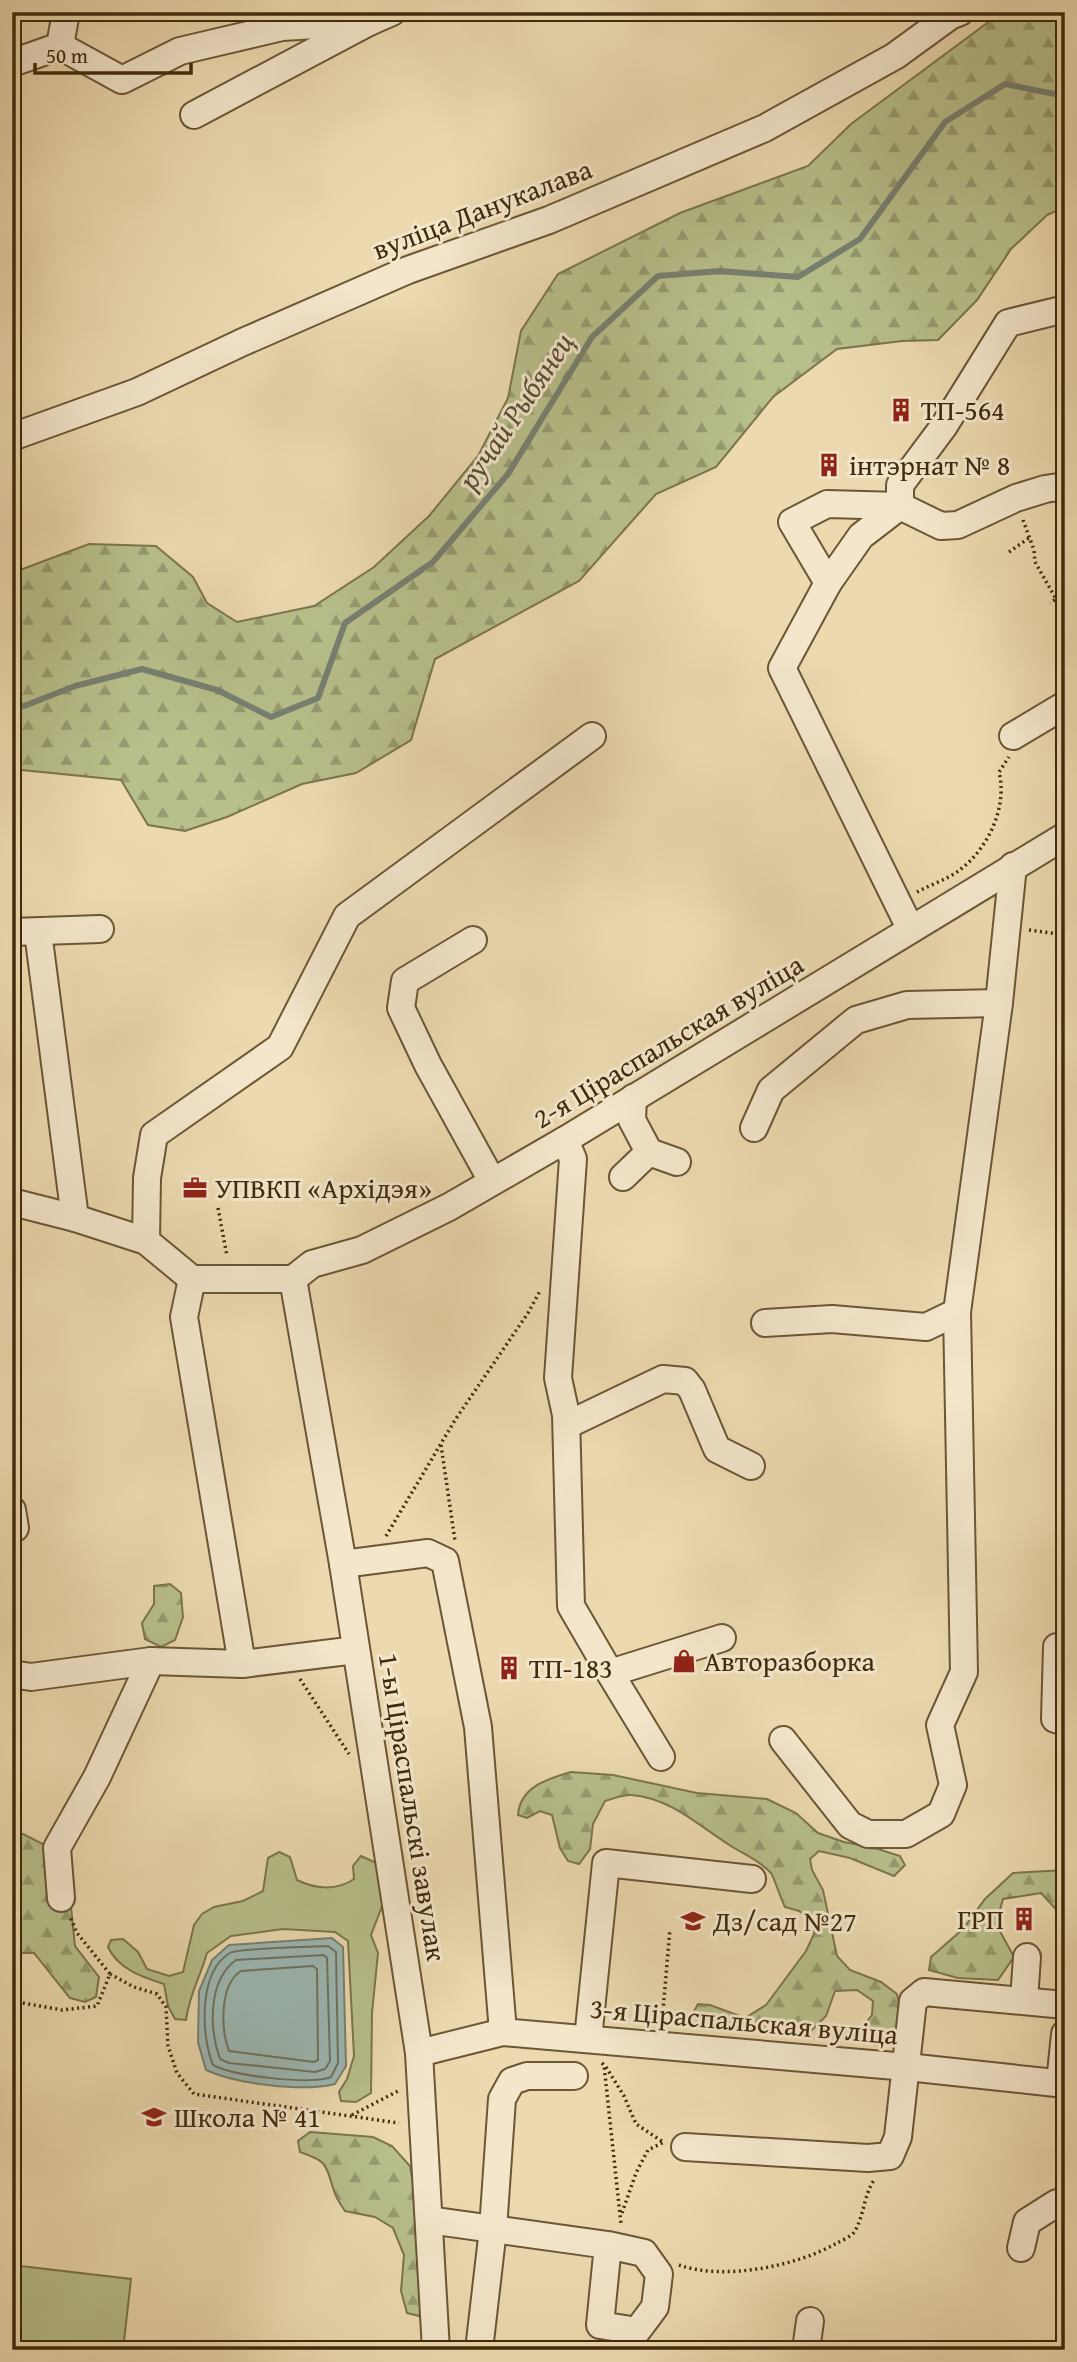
<svg xmlns="http://www.w3.org/2000/svg" width="1077" height="2362" font-family="'Gentium Book Plus',serif">
	<style>
		.grass { fill: #b7bf8b; stroke: #7c754c; stroke-width: 2 }
		.forest { fill: url(#forest-firs); stroke: #7c754c; stroke-width: 2 }
		.water { fill: #9cb8b5; stroke: #778071; stroke-width: 2 }
		.lines { fill: none; stroke-linecap: round; stroke-linejoin: round }
		.shore { stroke: #6e7260; stroke-width: 2 }
		.stream { stroke: #778071; stroke-width: 6 }
		.minor-casing { stroke: #6b5635; stroke-width: 30 }
		.path { stroke: #402b0c; stroke-width: 3.5; stroke-dasharray: 2 3.5; stroke-linecap: butt }
		.minor { stroke: #f3e6cb; stroke-width: 26 }
		.labels { text-anchor: middle; stroke-width: 6; stroke-linejoin: round; paint-order: stroke }
		.street-label { font-size: 28px; fill: #402b0c; stroke: #f3e6cb }
		.poi-label { font-size: 28px; fill: #402b0c; stroke: #f3e6cb; text-anchor: start }
		.water-label { font-size: 30px; font-style: italic; fill: #574e36; stroke: #f3e6cb }
	</style>
	<defs>
		<pattern id="forest-firs" width="22" height="20" patternUnits="userSpaceOnUse" patternTransform="scale(1.75)"><rect width="22" height="20" fill="#b7bf8b"/><path d="M5 1l3.5 6h-7zM16 11l3.5 6h-7z" fill="#969b70"/></pattern>
	</defs>
	<rect width="100%" height="100%" fill="#ecd9af"/>
	<filter id="stains"><feTurbulence type="fractalNoise" baseFrequency=".00286" numOctaves="4"/><feColorMatrix values="0 0 0 0 .2 0 0 0 0 .09 0 0 0 0 .02 0 0 0 .5 -.17"/></filter>
	<radialGradient id="worn" r=".72"><stop offset=".6" stop-color="#630" stop-opacity="0"/><stop offset="1" stop-color="#630" stop-opacity=".3"/></radialGradient>
	<g class="grass">
		<path d="M279,1852L290,1857L297,1880C315,1889 337,1891 354,1879L353,1866L361,1856L383,1866L386,1896L371,1935L378,1953L372,2013L371,2093L356,2102L341,2101L339,2092L347,2079L354,2056L348,1941L335,1932L283,1929L231,1936L207,1953C200,1978 190,1992 186,2020L175,2019L168,2006L164,1984C142,1977 118,1969 108,1947L111,1940L123,1939L138,1952L147,1969L169,1976L183,1972L194,1925L202,1914L214,1907L243,1901L263,1891L268,1858Z"/>
		<path d="M12,2265L131,2279L123,2350H12Z"/>
	</g>
	<g class="forest">
		<path d="M1002,12L1065,13V207L1047,215L1011,249L977,300L938,340L902,341L837,349L773,397L716,467L656,494L579,581L435,659L411,740L356,773L302,784L227,817L185,831L148,825L121,780L12,769V573L89,544L156,546L193,577L207,603L237,622L314,606L374,567L429,516L478,456L508,398L521,331L558,274L680,213L808,166L851,124Z"/>
		<path d="M170,1584L181,1593L183,1617L175,1640L161,1647L145,1639L142,1623L154,1604V1586Z"/>
		<path d="M571,1772L613,1775L697,1793L767,1799L796,1813L818,1833L844,1842L875,1848L900,1856L905,1865L894,1876L850,1858L819,1851L810,1859L812,1870L823,1890L837,1956L850,1970L881,1982L897,1994L902,2018L895,2040L876,2045L860,2039L859,2032L872,2015L873,2001L857,1990L835,1991L826,2016L811,2031L783,2033L699,2024L693,2013L698,2004L710,2005L745,2018L766,2005L806,1951L814,1934L812,1920L799,1911L785,1907C781,1900 774,1877 771,1873C759,1860 745,1855 731,1846C699,1826 671,1798 631,1795C623,1794 613,1799 605,1801L593,1824L590,1849L579,1864L568,1861L560,1848L552,1815L540,1811L527,1818L518,1815C520,1787 547,1779 571,1772Z"/>
		<path d="M12,1834H23L43,1844L67,1868L75,1946L99,1977L96,1997L85,2002L70,1998L34,1953H12Z"/>
		<path d="M1065,1870V1919L1041,1893L1003,1899L996,1924L1014,1957L998,1980L958,1978L929,1970L931,1957L963,1929L985,1899L1013,1873Z"/>
		<path d="M310,2132L373,2137L392,2146L410,2166L420,2223L422,2305L419,2316L407,2313L401,2291L404,2255L393,2228L375,2217L345,2211C341,2205 336,2198 334,2191C325,2164 329,2162 300,2152L298,2141Z"/>
	</g>
	<path class="water" d="M332,1938L343,1947L346,2066L335,2084C303,2092 236,2084 206,2070L198,2042L199,1991L212,1960L229,1945Z"/>
	<g class="lines">
		<g class="shore">
			<path d="M328,1946L336,1952L338,2063L331,2077C309,2085 234,2076 213,2065C201,2036 198,1972 230,1953C239,1948 312,1947 328,1946Z"/>
			<path d="M324,1955L327,1958L330,2061L325,2069L315,2072L229,2063L220,2059C209,2029 208,1980 236,1960Z"/>
			<path d="M313,1966L317,1969L318,2060L314,2062L229,2051C221,2030 219,1985 241,1971Z"/>
		</g>
		<path class="stream" d="M12,705L24,706L75,686L142,669L217,690L271,717L318,698L345,623L433,562L508,474L592,337L658,276L720,271L798,277L860,239L945,122L1005,84L1065,96"/>
		<g class="minor-casing">
			<g id="minor">
				<path d="M60,46L66,12"/>
				<path d="M12,63L60,46L122,80L180,51L282,27L369,22L365,12"/>
				<path d="M194,115L369,22L392,12"/>
				<path d="M12,437L137,392L243,342L408,270L549,220L765,128L895,56L950,16L960,12"/>
				<path d="M828,583L792,522L827,504L900,506V485L944,426L1008,323L1065,309"/>
				<path d="M1013,736L1065,705"/>
				<path d="M910,928L782,668L828,583L861,536L900,506L941,526L958,525L1016,498L1045,489L1065,486"/>
				<path d="M12,932L100,929"/>
				<path d="M38,932L75,1218L146,1241L192,1279H293"/>
				<path d="M473,940L405,981L401,1008L428,1065L492,1181"/>
				<path d="M754,1128L771,1090L856,1020L907,1005L999,1003"/>
				<path d="M565,1140L573,1159L558,1378L566,1415L571,1606L610,1673L722,1638"/>
				<path d="M649,1152L677,1162"/>
				<path d="M623,1177L649,1152L632,1120L633,1098"/>
				<path d="M12,1202L75,1218"/>
				<path d="M146,1241L147,1178L154,1135L280,1047L347,916L592,736"/>
				<path d="M192,1279L184,1317L242,1664"/>
				<path d="M293,1279L343,1564L419,2053L436,2350"/>
				<path d="M293,1279L312,1264L362,1250L449,1207L565,1140L1065,836"/>
				<path d="M765,1323L832,1319L926,1327L957,1312"/>
				<path d="M567,1425L663,1379L685,1381L692,1390L717,1449L751,1466"/>
				<path d="M12,1510L15,1528H12"/>
				<path d="M343,1564L428,1553L445,1561L478,1727L503,2032"/>
				<path d="M1057,1647L1055,1719L1065,1721"/>
				<path d="M610,1673L661,1757"/>
				<path d="M12,1674L31,1677L151,1661L242,1664L356,1650"/>
				<path d="M783,1740L850,1825L868,1834H906L941,1814L953,1785L940,1725L964,1672L957,1312L999,1003L1013,866"/>
				<path d="M61,1898L57,1848L97,1777L151,1661"/>
				<path d="M1024,2000L1027,1957"/>
				<path d="M588,2039L606,1863L752,1879"/>
				<path d="M419,2053L503,2032L907,2067L1065,2084"/>
				<path d="M1060,2083L1065,2034"/>
				<path d="M685,2147L868,2158L890,2156L898,2137L913,2001L924,1992L1065,2005"/>
				<path d="M429,2220L608,2245L600,2325L637,2331L655,2307L659,2274L644,2253L608,2245"/>
				<path d="M1021,2248L1027,2222L1057,2203L1065,2201"/>
				<path d="M479,2350L493,2229L502,2099L512,2081L527,2076H574"/>
				<path d="M806,2350L810,2321"/>
			</g>
		</g>
		<g class="path">
			<path d="M1023,520L1034,550L1035,562L1056,599L1050,603"/>
			<path d="M1009,552L1029,538"/>
			<path d="M917,892C930,885 945,880 957,872C987,851 1008,808 999,772L1009,757"/>
			<path d="M1029,930L1065,935"/>
			<path d="M218,1208L227,1256"/>
			<path d="M441,1445L455,1541"/>
			<path d="M386,1536L455,1420L528,1313L540,1291"/>
			<path d="M300,1679L349,1754"/>
			<path d="M110,1974L134,1987L157,1994L166,2007L168,2046L177,2073L194,2094L399,2123"/>
			<path d="M12,2001L62,2010L97,2006L110,1974L77,1933L70,1917"/>
			<path d="M662,2022L670,1929"/>
			<path d="M602,2063L604,2065L621,2224"/>
			<path d="M606,2067L624,2096L636,2124L663,2142"/>
			<path d="M352,2115L398,2091"/>
			<path d="M622,2213L636,2173L648,2150L664,2142"/>
			<path d="M679,2265C724,2281 797,2266 837,2243C843,2240 852,2236 855,2231C864,2215 864,2195 874,2180"/>
		</g>
		<use href="#minor" class="minor"/>
	</g>
	<defs>
		<g id="building-bare" transform="scale(1.89)"><path d="M-4-6H4V6H1V3H-1V6H-4ZM-2.5-4.3h1.7v1.8h-1.7ZM.8-4.3h1.7v1.8H.8ZM-2.5-1h1.7V.8h-1.7ZM.8-1h1.7V.8H.8Z" fill="#8f2418" stroke="#f3e6cb" stroke-width="2.5" paint-order="stroke"/></g>
		<g id="office-bare" transform="scale(1.89)"><path d="M-6-3h4V-5.5h4V-3h4V5H-6ZM-1-4.5V-3h2v-1.5ZM-6 0V1H6V0Z" fill="#8f2418" stroke="#f3e6cb" stroke-width="2.5" paint-order="stroke"/></g>
		<g id="shop-bare" transform="scale(1.89)"><path d="M-5-2.5h2.3a2.7 3.5 0 0 1 5.4 0H5L5.5 6h-11ZM-1.5-2.5h3a1.5 2.3 0 0 0-3 0Z" fill="#8f2418" stroke="#f3e6cb" stroke-width="2.5" paint-order="stroke"/></g>
		<g id="school-bare" transform="scale(1.89)"><path d="M0-5L7-2L0 1L-7-2ZM-4 1L0 2.5L4 1V4Q0 6-4 4Z" fill="#8f2418" stroke="#f3e6cb" stroke-width="2.5" paint-order="stroke"/></g>
	</defs>
	<g fill-rule="evenodd">
		<use href="#building-bare" x="901" y="410"/>
		<use href="#building-bare" x="829" y="465"/>
		<use href="#office-bare" x="195" y="1188"/>
		<use href="#shop-bare" x="684" y="1661"/>
		<use href="#building-bare" x="509" y="1668"/>
		<use href="#building-bare" x="1024" y="1919"/>
		<use href="#school-bare" x="693" y="1921"/>
		<use href="#school-bare" x="154" y="2117"/>
	</g>
	<g class="labels">
		<g class="street-label">
			<text transform="translate(482 209) rotate(-21)" y="10">вуліца Данукалава</text>
			<text transform="translate(668 1041) rotate(-31)" y="10">2-я Ціраспальская вуліца</text>
			<text transform="translate(413 1807) rotate(81)" y="10">1-ы Ціраспальскі завулак</text>
			<text transform="translate(744 2021) rotate(5)" y="10">3-я Ціраспальская вуліца</text>
		</g>
		<g class="poi-label">
			<text x="921" y="420">ТП-564</text>
			<text x="849" y="475">інтэрнат № 8</text>
			<text x="215" y="1198">УПВКП «Архідэя»</text>
			<text x="704" y="1671">Авторазборка</text>
			<text x="529" y="1678">ТП-183</text>
			<text x="1004" y="1929" text-anchor="end">ГРП</text>
			<text x="713" y="1931">Дз/сад №27</text>
			<text x="174" y="2127">Школа № 41</text>
		</g>
		<g class="water-label">
			<text transform="translate(516 411) rotate(-56)" y="10">ручай Рыбянец</text>
		</g>
	</g>
	<rect width="1077" height="2362" fill="none" stroke="#ecd9af" stroke-width="42"/>
	<rect x="14" y="14" width="1049" height="2334" fill="none" stroke="#402b0c" stroke-width="3.5"/>
	<rect x="21" y="21" width="1035" height="2320" fill="none" stroke="#402b0c" stroke-width="2"/>
	<path d="M35 63v10h156v-10" fill="none" stroke="#402b0c" stroke-width="3.5"/>
	<text x="46" y="63" font-size="21" fill="#402b0c" stroke="#f3e6cb" stroke-width="5" paint-order="stroke">50 m</text>
	<rect width="100%" height="100%" filter="url(#stains)"/>
	<rect width="100%" height="100%" fill="url(#worn)"/>
</svg>
